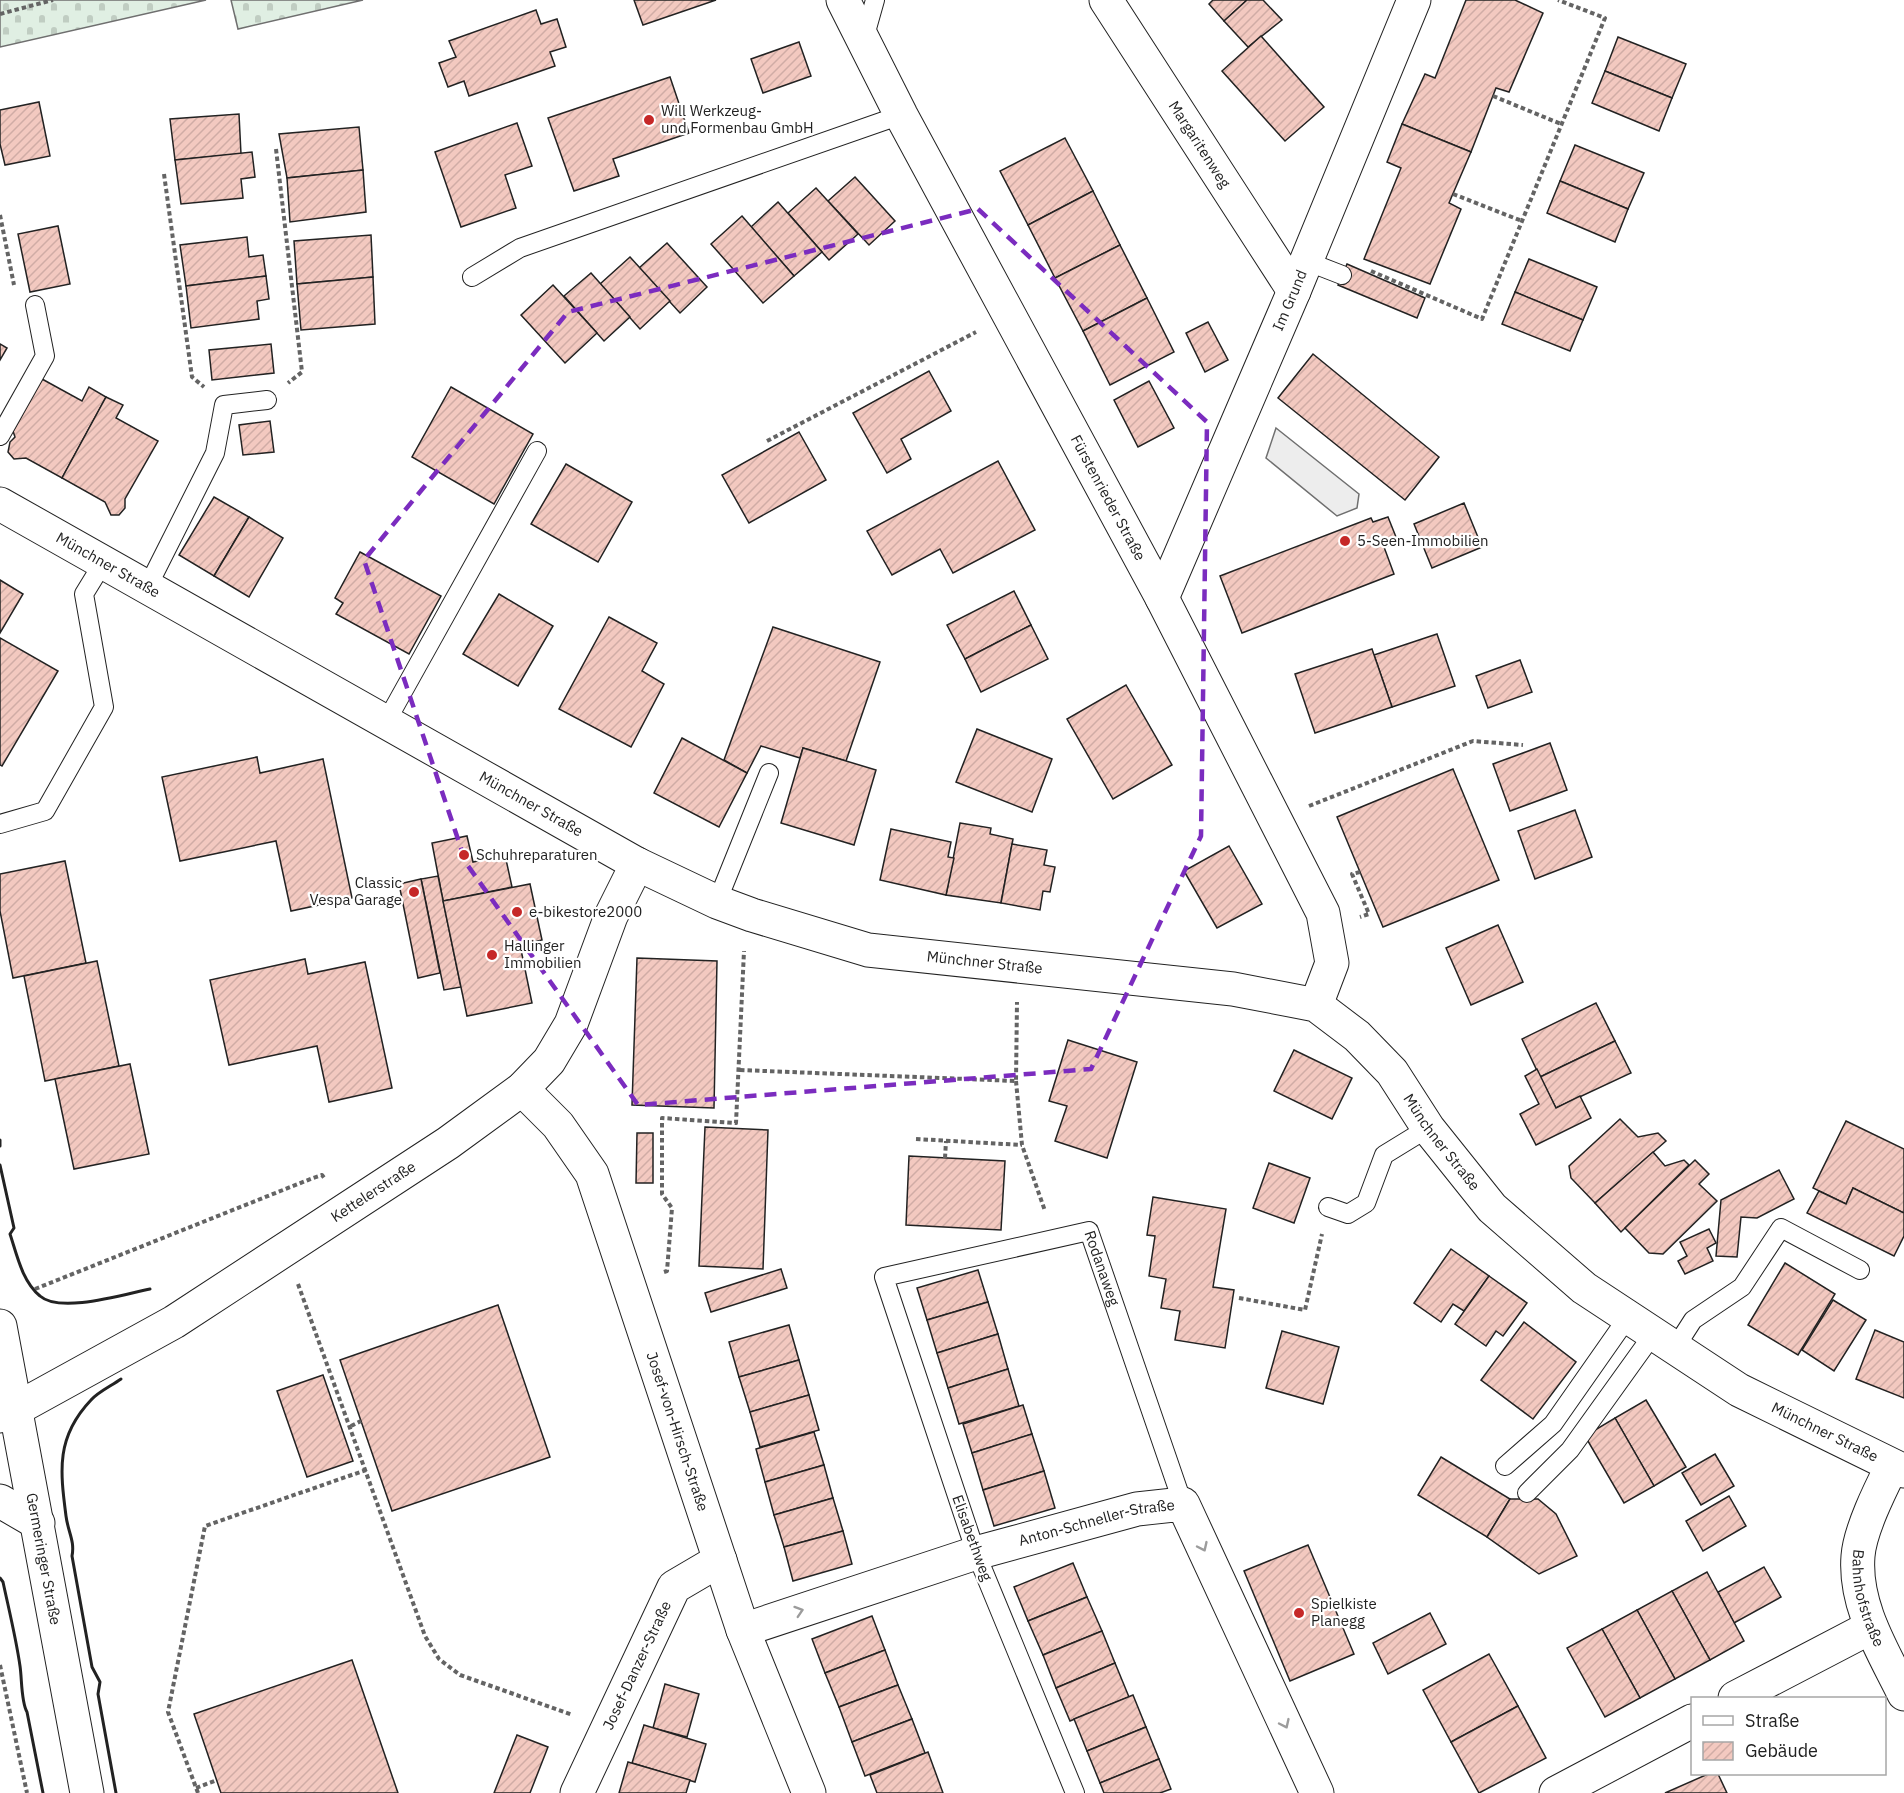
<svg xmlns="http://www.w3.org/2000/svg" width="1904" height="1793" font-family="'IBM Plex Sans',sans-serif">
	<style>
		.cemetery { fill: url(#cemetery-stones); stroke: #6f6f6f; stroke-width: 1.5 }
		.parking { fill: #ededed; stroke: #6f6f6f; stroke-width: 1.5 }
		.building { fill: url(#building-hatch); stroke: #222; stroke-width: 1.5 }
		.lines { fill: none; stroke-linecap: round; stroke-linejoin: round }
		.lane-casing { stroke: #222; stroke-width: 20 }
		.street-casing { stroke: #222; stroke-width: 35 }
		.secondary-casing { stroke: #222; stroke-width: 35 }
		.path { stroke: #646464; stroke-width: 4; stroke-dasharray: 4.5 3; stroke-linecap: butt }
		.lane { stroke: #fff; stroke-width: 18 }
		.street { stroke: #fff; stroke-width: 33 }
		.secondary { stroke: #fff; stroke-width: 33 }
		.wall { stroke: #222; stroke-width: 3 }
		.oneway { stroke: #9c9c9c }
		.marked { fill: none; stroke: #7b2cbf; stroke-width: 4.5; stroke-dasharray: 12 8; stroke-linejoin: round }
		.poi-dot { fill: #c62828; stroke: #fff; stroke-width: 2 }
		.labels { text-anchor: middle; stroke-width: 4.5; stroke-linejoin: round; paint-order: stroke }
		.poi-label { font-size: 15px; fill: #222; stroke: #fff; text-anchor: start }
		.street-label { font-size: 15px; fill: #222; stroke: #fff }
	</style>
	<defs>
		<pattern id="cemetery-stones" width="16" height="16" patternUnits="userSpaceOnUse" patternTransform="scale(1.5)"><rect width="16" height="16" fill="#e0efe3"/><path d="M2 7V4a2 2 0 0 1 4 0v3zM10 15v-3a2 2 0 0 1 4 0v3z" fill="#c0cdc2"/></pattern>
		<pattern id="building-hatch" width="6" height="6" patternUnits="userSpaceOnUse" patternTransform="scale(1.5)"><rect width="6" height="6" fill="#f3c9c0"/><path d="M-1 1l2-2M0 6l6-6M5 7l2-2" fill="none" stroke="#d0aca5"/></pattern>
	</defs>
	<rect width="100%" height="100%" fill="#fff"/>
	<g class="cemetery">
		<path d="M0,0H206L0,47Z"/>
		<path d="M231,0H363L238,29Z"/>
	</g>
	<path class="parking" d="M1276,428L1359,494L1357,508L1337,516L1266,458Z"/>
	<g class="building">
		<path d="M634,0H716L643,25Z"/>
		<path d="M1213,0H1247L1224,21L1209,4Z"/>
		<path d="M1247,0H1263L1282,20L1248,47L1224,21Z"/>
		<path d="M1466,0H1515L1543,13L1509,92L1496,88L1471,152L1402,124L1425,74L1435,78Z"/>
		<path d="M536,10L541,24L557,19L566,47L550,52L555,66L469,96L464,81L448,87L439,63L456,57L449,41Z"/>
		<path d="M1261,36L1324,107L1285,141L1222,71Z"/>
		<path d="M1618,37L1686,64L1672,98L1605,71Z"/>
		<path d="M799,42L811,76L763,93L751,59Z"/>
		<path d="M1605,71L1672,98L1659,131L1592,103Z"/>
		<path d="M670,77L689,133L613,159L619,176L574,191L548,118Z"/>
		<path d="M39,102L50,156L5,165L0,144V110Z"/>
		<path d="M239,114L241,154L175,160L170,119Z"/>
		<path d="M517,123L532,166L505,175L516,208L461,227L435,152Z"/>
		<path d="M1402,124L1471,152L1449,203L1461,209L1430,284L1364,259L1401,168L1387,162Z"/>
		<path d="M359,127L363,170L287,178L279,134Z"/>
		<path d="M1065,138L1093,191L1028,225L1000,171Z"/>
		<path d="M1575,145L1644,173L1628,209L1560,181Z"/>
		<path d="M252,152L255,177L241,179L243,198L181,204L175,160Z"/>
		<path d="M363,170L366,212L290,222L287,178Z"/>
		<path d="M855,177L895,221L869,245L828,201Z"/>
		<path d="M1560,181L1628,209L1615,242L1547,213Z"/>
		<path d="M816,188L858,234L829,260L788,213Z"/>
		<path d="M1093,191L1120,245L1055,278L1028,225Z"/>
		<path d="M778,202L822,252L794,276L751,227Z"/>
		<path d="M742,216L794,276L763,303L711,244Z"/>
		<path d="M58,226L70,284L30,292L18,234Z"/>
		<path d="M371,235L373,277L297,284L294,241Z"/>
		<path d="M247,237L249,257L263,255L266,276L186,286L180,245Z"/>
		<path d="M667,243L707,287L680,313L639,268Z"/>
		<path d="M1120,245L1147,298L1083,331L1055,278Z"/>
		<path d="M630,257L670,301L640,329L600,284Z"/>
		<path d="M1529,259L1597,287L1583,320L1515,292Z"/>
		<path d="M1347,264L1425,298L1417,318L1338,285Z"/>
		<path d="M591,273L630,317L604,341L564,296Z"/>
		<path d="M266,276L269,299L257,301L259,319L191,328L186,286Z"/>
		<path d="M373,277L375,324L301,330L297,284Z"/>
		<path d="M553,285L597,333L565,363L521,315Z"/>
		<path d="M1515,292L1583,320L1570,351L1502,324Z"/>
		<path d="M1147,298L1174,352L1110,385L1083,331Z"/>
		<path d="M1208,322L1228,360L1205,372L1186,333Z"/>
		<path d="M0,344L7,348L0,360Z"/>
		<path d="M271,344L274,373L212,380L209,350Z"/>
		<path d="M1313,354L1439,457L1405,500L1278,398Z"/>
		<path d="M929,371L951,411L901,439L911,459L887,473L853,413Z"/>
		<path d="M42,379L82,401L89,387L106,397L62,478L26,458L14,459L8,452L10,442L15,437L13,431Z"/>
		<path d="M1149,381L1174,428L1138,447L1114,400Z"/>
		<path d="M451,387L533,434L494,504L412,457Z"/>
		<path d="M106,397L123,405L116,418L158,441L125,499V508L119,515H111L105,502L62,478Z"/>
		<path d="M270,421L274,452L243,455L239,425Z"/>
		<path d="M799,432L826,480L749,523L722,475Z"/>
		<path d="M998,461L1035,530L953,573L940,549L892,575L867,531Z"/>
		<path d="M566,464L632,502L598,562L531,524Z"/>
		<path d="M214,497L249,517L214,576L179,555Z"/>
		<path d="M1464,503L1482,547L1432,568L1414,524Z"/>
		<path d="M249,517L283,538L249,597L214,576Z"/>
		<path d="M1388,517L1398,542L1384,547L1394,574L1242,633L1220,576L1371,518L1373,522Z"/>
		<path d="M360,552L441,596L409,654L336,614L343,603L335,598Z"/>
		<path d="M0,580L23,594L0,633Z"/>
		<path d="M1014,591L1031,625L965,659L947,625Z"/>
		<path d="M499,594L553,626L518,686L463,654Z"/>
		<path d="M609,617L657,643L642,671L664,684L631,747L559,709Z"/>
		<path d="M1031,625L1048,659L981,692L965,659Z"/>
		<path d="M773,627L880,662L846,761L803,748L800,758L761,746L747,773L724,760Z"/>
		<path d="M1437,634L1455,686L1392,707L1374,655Z"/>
		<path d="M0,638L58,671L2,766L0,765Z"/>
		<path d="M1372,649L1392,707L1315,733L1295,674Z"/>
		<path d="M1520,660L1532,692L1488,708L1476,676Z"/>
		<path d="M1126,685L1172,765L1113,799L1067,719Z"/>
		<path d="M977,729L1052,759L1032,812L956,782Z"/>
		<path d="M682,738L747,773L719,827L654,793Z"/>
		<path d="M1550,743L1567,790L1510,811L1493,764Z"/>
		<path d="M803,748L876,770L854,845L781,823Z"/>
		<path d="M257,757L260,773L323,759L352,898L291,911L276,841L180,861L162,777Z"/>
		<path d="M1453,769L1499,880L1383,927L1337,817Z"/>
		<path d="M1575,810L1592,857L1535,879L1518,831Z"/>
		<path d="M960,823L991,828L990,834L1013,839L1001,903L946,895Z"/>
		<path d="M891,829L951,842L948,857L954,858L946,895L880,880Z"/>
		<path d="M467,836L473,862L505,855L512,887L443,901L432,843Z"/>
		<path d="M1012,844L1047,850L1044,865L1055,867L1050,892L1043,891L1040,910L1001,903Z"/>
		<path d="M1229,846L1262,904L1217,928L1184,871Z"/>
		<path d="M65,861L86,963L13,978L0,911V874Z"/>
		<path d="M438,876L461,987L444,990L421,879Z"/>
		<path d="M421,879L440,973L418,978L399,884Z"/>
		<path d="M530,884L542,940L520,945L532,1003L467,1016L443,901Z"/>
		<path d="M1498,925L1523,982L1471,1005L1446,948Z"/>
		<path d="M637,958L717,961L714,1108L632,1105Z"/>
		<path d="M305,959L308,974L365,962L392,1088L329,1102L317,1046L229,1065L210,980Z"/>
		<path d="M97,961L119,1066L45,1081L24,976Z"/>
		<path d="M1596,1003L1615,1041L1540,1077L1522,1039Z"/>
		<path d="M1068,1040L1137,1062L1107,1158L1055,1141L1067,1106L1049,1101Z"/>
		<path d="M1615,1041L1631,1073L1556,1108L1540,1077Z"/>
		<path d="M1294,1050L1352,1078L1332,1119L1274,1091Z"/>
		<path d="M130,1064L149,1154L74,1169L55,1079Z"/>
		<path d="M1537,1069L1556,1108L1580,1096L1591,1118L1536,1145L1520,1114L1539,1104L1525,1076Z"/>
		<path d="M1620,1119L1638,1137L1658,1133L1666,1141L1595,1203L1571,1178L1569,1166Z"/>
		<path d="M1846,1121L1904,1149V1213L1853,1188L1846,1204L1813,1188Z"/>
		<path d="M705,1127L768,1130L763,1269L699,1266Z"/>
		<path d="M637,1133H653V1183H636Z"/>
		<path d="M1653,1152L1665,1166L1684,1160L1689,1165L1621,1232L1595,1203Z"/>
		<path d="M909,1156L1005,1161L1001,1230L906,1225Z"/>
		<path d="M1695,1160L1709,1174L1699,1184L1717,1201L1663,1254L1649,1253L1625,1228Z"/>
		<path d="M1269,1163L1310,1178L1294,1223L1253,1208Z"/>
		<path d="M1779,1170L1794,1199L1757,1218L1741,1217L1737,1257L1716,1256L1721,1200Z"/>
		<path d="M1853,1188L1904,1213V1236L1894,1256L1807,1213L1819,1191L1846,1204Z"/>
		<path d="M1153,1197L1226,1209L1213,1287L1234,1290L1225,1348L1175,1340L1180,1311L1161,1308L1166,1279L1149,1276L1155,1236L1147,1235Z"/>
		<path d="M1709,1229L1716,1243L1707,1248L1713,1261L1685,1274L1678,1261L1687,1256L1680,1242Z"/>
		<path d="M1451,1249L1489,1276L1464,1311L1453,1304L1441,1322L1414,1303Z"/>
		<path d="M1785,1263L1835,1294L1798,1355L1748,1325Z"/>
		<path d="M781,1269L787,1288L711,1312L705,1293Z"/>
		<path d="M978,1270L988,1302L927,1320L917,1288Z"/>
		<path d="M1489,1276L1527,1303L1503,1336L1496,1331L1486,1346L1455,1324Z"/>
		<path d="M1833,1300L1866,1320L1834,1371L1802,1350Z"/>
		<path d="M988,1302L998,1334L937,1353L927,1320Z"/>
		<path d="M498,1305L550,1457L392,1511L340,1360Z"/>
		<path d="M1524,1322L1576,1362L1533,1419L1481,1380Z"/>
		<path d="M789,1325L799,1360L739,1377L729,1342Z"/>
		<path d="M1875,1330L1904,1342V1398L1856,1379Z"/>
		<path d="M1282,1331L1339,1347L1323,1404L1266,1388Z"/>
		<path d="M998,1334L1008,1369L948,1388L937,1353Z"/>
		<path d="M799,1360L809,1395L750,1412L739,1377Z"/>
		<path d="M1008,1369L1019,1406L959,1424L948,1388Z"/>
		<path d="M323,1375L353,1461L307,1477L277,1391Z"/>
		<path d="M809,1395L819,1430L760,1447L750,1412Z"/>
		<path d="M1646,1400L1686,1467L1654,1486L1615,1418Z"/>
		<path d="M1023,1405L1032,1434L972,1453L963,1424Z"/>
		<path d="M1615,1418L1654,1486L1624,1503L1585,1436Z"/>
		<path d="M814,1432L824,1465L765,1482L756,1449Z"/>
		<path d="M1032,1434L1044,1471L983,1490L972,1453Z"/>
		<path d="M1715,1454L1734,1486L1701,1505L1682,1473Z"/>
		<path d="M1441,1457L1510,1499L1487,1537L1418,1495Z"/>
		<path d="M824,1465L833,1498L774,1515L765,1482Z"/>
		<path d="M1044,1471L1055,1508L994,1526L983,1490Z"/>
		<path d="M1729,1496L1746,1526L1703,1551L1686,1521Z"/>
		<path d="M833,1498L843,1531L784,1547L774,1515Z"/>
		<path d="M1510,1499H1538L1556,1514L1577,1556L1539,1574L1487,1537Z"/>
		<path d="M843,1531L852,1564L793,1581L784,1547Z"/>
		<path d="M1308,1545L1354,1654L1290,1681L1244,1571Z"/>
		<path d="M1073,1563L1087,1597L1028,1621L1014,1587Z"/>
		<path d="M1764,1567L1781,1597L1734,1623L1718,1592Z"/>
		<path d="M1707,1572L1744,1641L1710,1660L1672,1591Z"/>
		<path d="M1672,1591L1710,1660L1675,1679L1637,1610Z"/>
		<path d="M1087,1597L1102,1631L1043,1655L1028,1621Z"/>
		<path d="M1637,1610L1675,1679L1640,1698L1602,1629Z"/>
		<path d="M1430,1613L1446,1644L1388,1674L1373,1643Z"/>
		<path d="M872,1616L885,1650L825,1673L812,1639Z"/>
		<path d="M1602,1629L1640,1698L1605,1717L1567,1648Z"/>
		<path d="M1102,1631L1115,1663L1056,1688L1043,1655Z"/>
		<path d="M885,1650L898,1685L839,1707L825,1673Z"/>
		<path d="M1489,1654L1518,1706L1451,1742L1423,1690Z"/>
		<path d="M352,1660L398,1793H221L194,1714Z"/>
		<path d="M1115,1663L1129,1697L1070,1721L1056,1688Z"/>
		<path d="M665,1684L699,1694L687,1737L653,1728Z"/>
		<path d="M898,1685L912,1719L852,1742L839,1707Z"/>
		<path d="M1133,1695L1146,1727L1087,1751L1074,1719Z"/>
		<path d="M1518,1706L1546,1758L1479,1793L1451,1742Z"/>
		<path d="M912,1719L925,1753L865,1776L852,1742Z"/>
		<path d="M644,1725L706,1744L695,1782L632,1763Z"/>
		<path d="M1146,1727L1159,1759L1100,1783L1087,1751Z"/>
		<path d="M517,1735L548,1747L530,1793H494Z"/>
		<path d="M928,1752L943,1793H877L870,1775Z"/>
		<path d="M1159,1759L1171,1789L1160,1793H1104L1100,1783Z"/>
		<path d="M628,1762L690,1780L686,1793H619Z"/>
		<path d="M1708,1774H1718L1727,1793H1665Z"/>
	</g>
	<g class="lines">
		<g class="lane-casing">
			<g id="lane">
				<path d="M864,39L875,0"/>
				<path d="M1306,261L1342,275"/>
				<path d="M472,277L520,248L901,115"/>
				<path d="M0,436L45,356L35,305"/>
				<path d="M147,588L215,453L224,405L267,400"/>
				<path d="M386,722L537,451"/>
				<path d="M0,824L45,811L104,707L84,594L103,563"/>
				<path d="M717,902L769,773"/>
				<path d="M1328,1207L1348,1214L1366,1203L1384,1155L1428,1128"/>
				<path d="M1675,1348L1693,1320L1742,1287L1781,1228L1860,1270"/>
				<path d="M1505,1466L1553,1424L1628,1317"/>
				<path d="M1527,1493L1570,1450L1654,1333"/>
				<path id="s1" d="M1075,1793L976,1553L884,1277L1089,1231L1183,1504"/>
			</g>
		</g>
		<g class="street-casing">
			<g id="street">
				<path id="s2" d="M843,0L901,115L1162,598L1323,913L1332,963L1316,1005"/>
				<path id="s3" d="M1106,0L1294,291"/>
				<path id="s4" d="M1162,598L1294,291L1414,0"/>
				<path id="s5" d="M522,1089L558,1125L592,1174L743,1630L809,1793"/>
				<path id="s6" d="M0,1416L16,1409L174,1322L448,1143L522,1089L549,1061L571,1024L611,916L637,864"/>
				<path d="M0,1501L38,1523"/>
				<path id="s7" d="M743,1630L976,1553L1137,1509L1183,1504L1317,1793"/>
				<path d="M1735,1698L1871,1627"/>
				<path id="s8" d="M577,1793L674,1587L720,1560"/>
				<path d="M1556,1793L1692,1721"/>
			</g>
		</g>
		<g class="secondary-casing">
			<g id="secondary">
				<path id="s9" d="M0,504L637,864L717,902L752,915L868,950L1233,989L1316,1005L1357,1036L1392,1072L1428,1128L1492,1208L1584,1288L1739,1390L1904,1471"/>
				<path id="s10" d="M0,1326L87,1793"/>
				<path id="s11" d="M1892,1466C1880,1490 1860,1530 1858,1556C1854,1606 1883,1651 1904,1694"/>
			</g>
		</g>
		<g class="path">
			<path d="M0,14L53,0"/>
			<path d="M1493,96L1561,124"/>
			<path d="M276,149L302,372L288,383"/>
			<path d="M164,174L192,377L204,387"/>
			<path d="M1453,194L1522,221"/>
			<path d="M0,215L14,285"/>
			<path d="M1371,271L1482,319L1605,18L1558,0"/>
			<path d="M767,441L976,332"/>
			<path d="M1309,806L1473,741L1523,745"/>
			<path d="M1360,872L1352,874L1369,914L1360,917"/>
			<path d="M740,1070L1016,1081L1017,1002"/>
			<path d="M1016,1081L1022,1145L1045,1211"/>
			<path d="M916,1139L1022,1145"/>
			<path d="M945,1158L946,1141"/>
			<path d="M664,1272L667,1271L672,1208L662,1194V1118L736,1123L744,951"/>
			<path d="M298,1284L425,1636L439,1659L460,1675L573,1715"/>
			<path d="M35,1289L313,1178L322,1175L325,1179"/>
			<path d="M1239,1298L1305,1310L1322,1234"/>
			<path d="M351,1426L361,1421"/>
			<path d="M0,1665L27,1793"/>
			<path d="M196,1788L217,1780"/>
			<path d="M198,1793L168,1712L205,1526L366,1470"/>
		</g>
		<use href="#lane" class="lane"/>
		<use href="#street" class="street"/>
		<use href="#secondary" class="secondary"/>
		<g class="wall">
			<path d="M0,1140V1146"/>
			<path d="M0,1165L14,1228L10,1234C17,1255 22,1281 40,1296C60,1314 125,1294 150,1289"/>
			<path d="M0,1578L3,1582C9,1610 16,1638 20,1666C22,1679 21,1702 27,1712L43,1793"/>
			<path d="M116,1793L98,1694L100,1682L92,1667L72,1556C75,1541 68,1532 66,1516C60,1470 56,1437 91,1400C98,1392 111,1386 121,1379"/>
		</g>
	</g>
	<defs><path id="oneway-chevron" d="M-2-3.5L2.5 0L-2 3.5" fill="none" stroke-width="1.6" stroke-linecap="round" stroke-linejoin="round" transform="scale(1.5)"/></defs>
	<g class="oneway">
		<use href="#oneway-chevron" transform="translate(1203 1547) rotate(65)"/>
		<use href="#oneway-chevron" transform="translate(799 1611) rotate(-18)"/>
		<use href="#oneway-chevron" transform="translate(1285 1724) rotate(65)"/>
	</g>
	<path class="marked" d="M978,209L1207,422L1201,836L1091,1069L638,1105L466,863L364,560L568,312Z"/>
	<g class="poi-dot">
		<circle cx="649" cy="120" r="6"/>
		<circle cx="1345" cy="541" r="6"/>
		<circle cx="464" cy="855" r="6"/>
		<circle cx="414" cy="892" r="6"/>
		<circle cx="517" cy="912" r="6"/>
		<circle cx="492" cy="955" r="6"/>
		<circle cx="1299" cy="1613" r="6"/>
	</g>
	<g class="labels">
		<g class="poi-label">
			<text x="661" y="116">Will Werkzeug-<tspan x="661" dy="17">und Formenbau GmbH</tspan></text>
			<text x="1357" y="546">5-Seen-Immobilien</text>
			<text x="476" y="860">Schuhreparaturen</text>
			<text x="402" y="888" text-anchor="end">Classic<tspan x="402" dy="17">Vespa Garage</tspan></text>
			<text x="529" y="917">e-bikestore2000</text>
			<text x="504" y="951">Hallinger<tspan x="504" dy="17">Immobilien</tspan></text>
			<text x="1311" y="1609">Spielkiste<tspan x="1311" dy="17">Planegg</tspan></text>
		</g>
		<g class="street-label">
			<text dy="5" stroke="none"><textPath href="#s3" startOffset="172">Margaritenweg</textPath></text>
			<text dy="5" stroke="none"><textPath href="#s4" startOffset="324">Im Grund</textPath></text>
			<text dy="5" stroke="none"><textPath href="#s2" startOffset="564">Fürstenrieder Straße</textPath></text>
			<text dy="5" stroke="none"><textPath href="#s9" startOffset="124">Münchner Straße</textPath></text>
			<text dy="5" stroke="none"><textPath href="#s9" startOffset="610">Münchner Straße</textPath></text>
			<text dy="5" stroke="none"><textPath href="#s9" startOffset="1096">Münchner Straße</textPath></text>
			<text dy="5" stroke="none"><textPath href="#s9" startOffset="1618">Münchner Straße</textPath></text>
			<text dy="5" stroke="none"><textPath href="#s6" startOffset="436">Kettelerstraße</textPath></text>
			<text dy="5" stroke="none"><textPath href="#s1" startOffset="800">Rodanaweg</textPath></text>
			<text dy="5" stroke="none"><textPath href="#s9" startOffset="2104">Münchner Straße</textPath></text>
			<text dy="5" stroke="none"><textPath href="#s5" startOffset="382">Josef-von-Hirsch-Straße</textPath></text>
			<text dy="5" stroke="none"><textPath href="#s7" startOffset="370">Anton-Schneller-Straße</textPath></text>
			<text transform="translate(972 1538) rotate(70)" y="5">Elisabethweg</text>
			<text dy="5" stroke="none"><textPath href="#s10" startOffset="237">Germeringer Straße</textPath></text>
			<text dy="5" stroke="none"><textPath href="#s11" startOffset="140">Bahnhofstraße</textPath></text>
			<text dy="5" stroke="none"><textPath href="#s8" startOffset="141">Josef-Danzer-Straße</textPath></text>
		</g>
	</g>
	<rect x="1691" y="1697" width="195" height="78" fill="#ffffff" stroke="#a7a7a7" stroke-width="1.5"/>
	<rect x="1703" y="1716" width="30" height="9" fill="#ffffff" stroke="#a7a7a7" stroke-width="1.5"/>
	<text x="1745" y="1727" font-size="18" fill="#222222">Straße</text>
	<rect x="1703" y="1742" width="30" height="18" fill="url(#building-hatch)" stroke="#a7a7a7" stroke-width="1.5"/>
	<text x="1745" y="1757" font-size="18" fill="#222222">Gebäude</text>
</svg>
